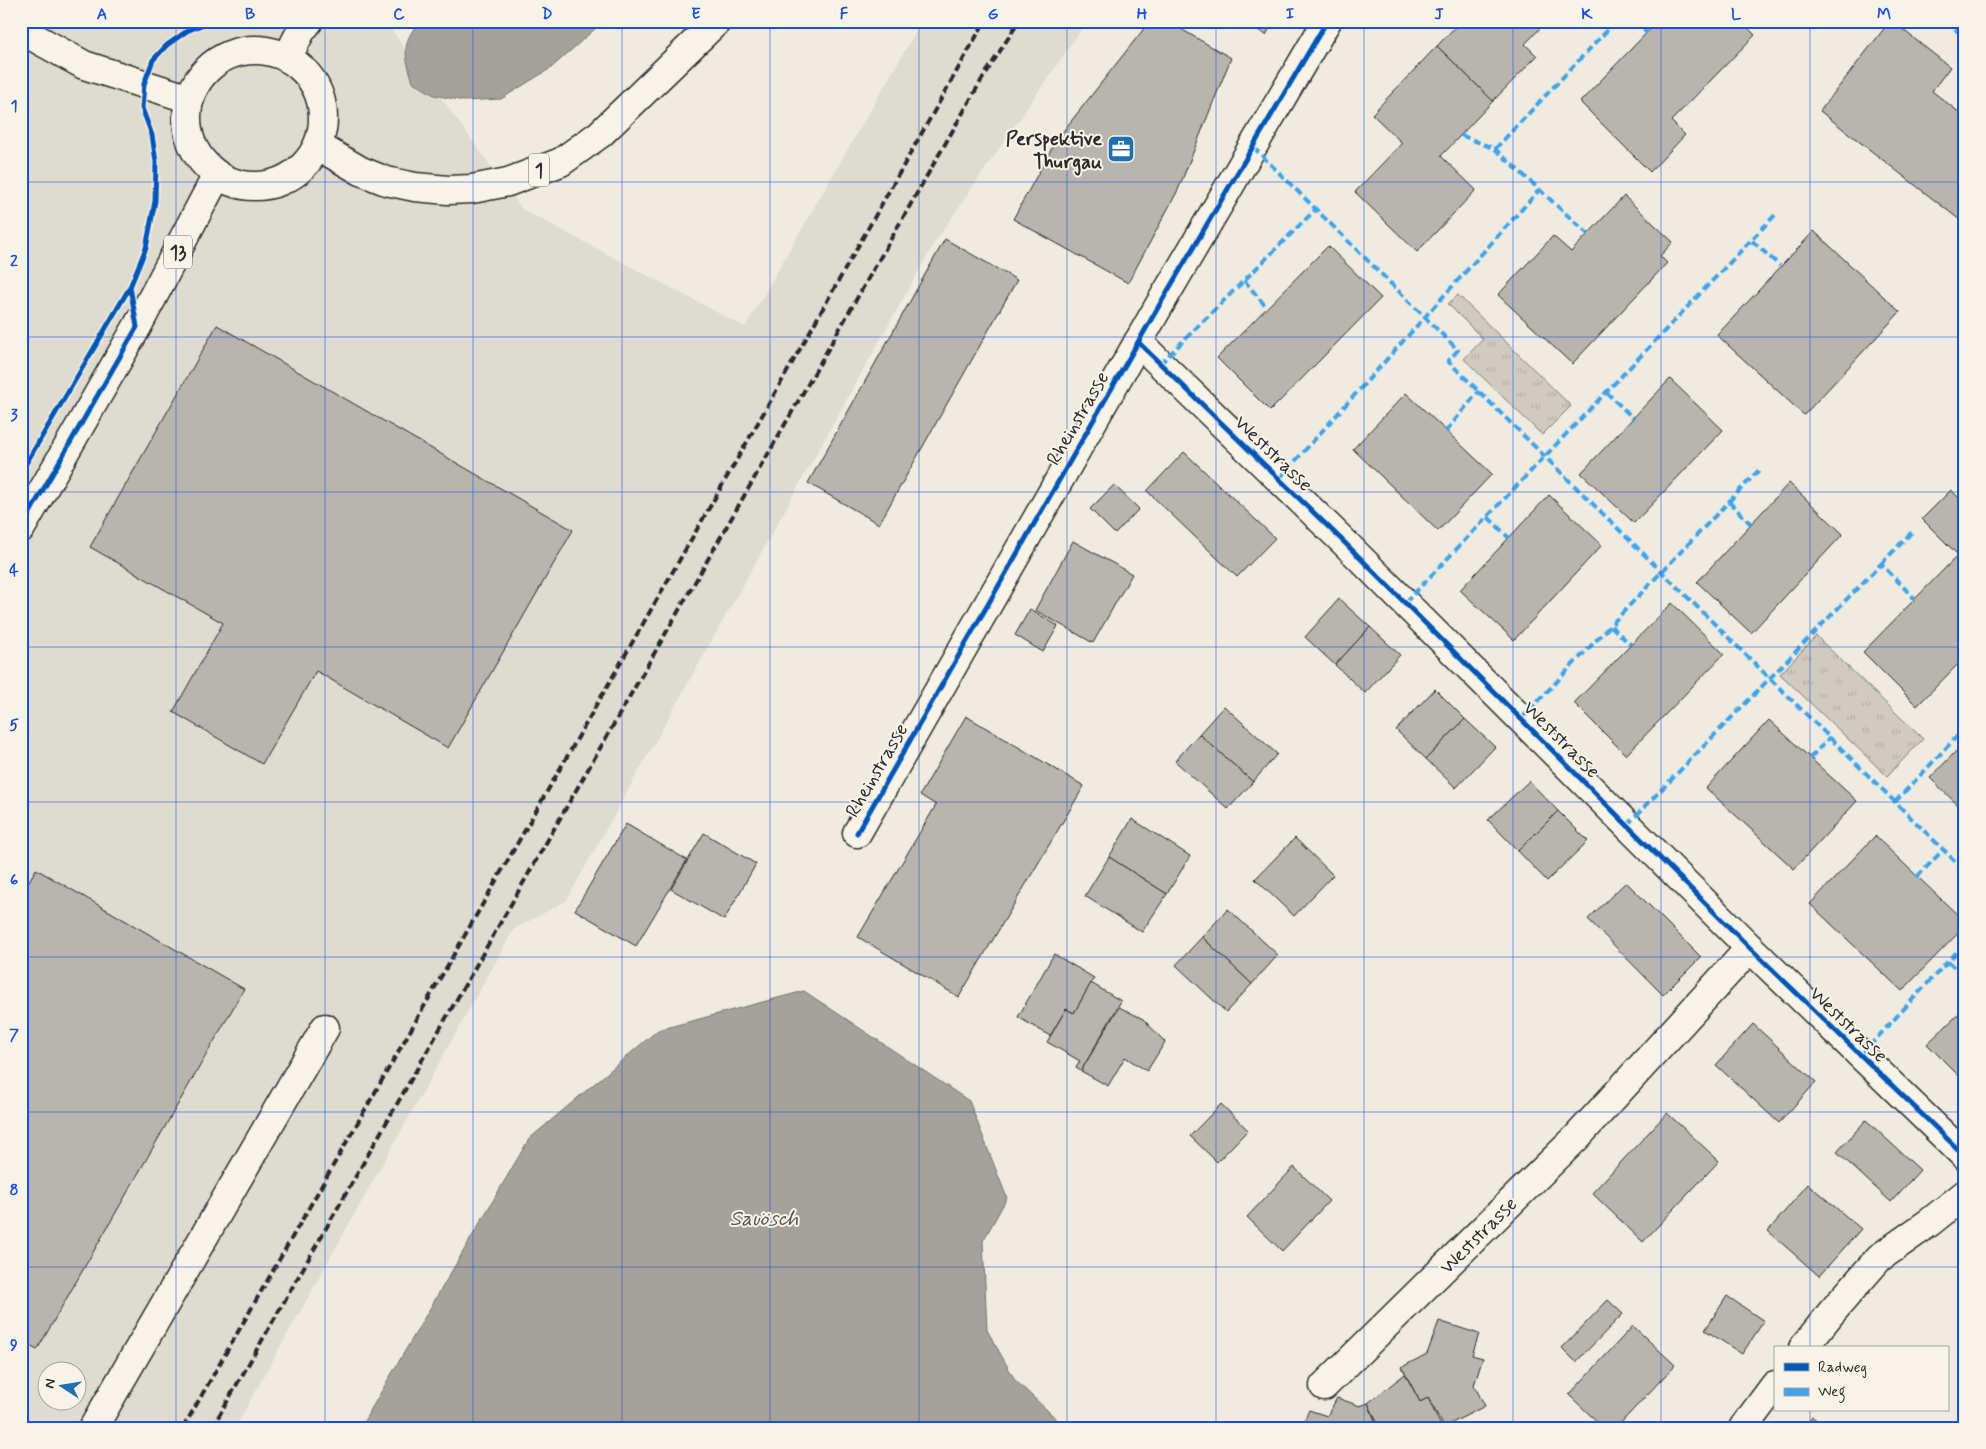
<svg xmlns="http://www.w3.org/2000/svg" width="1986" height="1449" font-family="Mynerve,sans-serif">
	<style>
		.built { fill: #dedbd1; fill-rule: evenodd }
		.park { fill: url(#park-tufts); stroke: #7d7b76 }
		.water { fill: #a4a29a; stroke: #74726e }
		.building { fill: #b8b5ae; stroke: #2b2b2b }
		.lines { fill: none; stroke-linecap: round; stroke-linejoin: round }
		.minor-casing { stroke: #2b2b2b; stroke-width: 31 }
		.major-casing { stroke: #2b2b2b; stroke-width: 31 }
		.minor { stroke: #f7f3e8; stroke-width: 28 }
		.major { stroke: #f7f3e8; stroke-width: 28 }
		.rail { stroke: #2b2b2b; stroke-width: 4; stroke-dasharray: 8 4; stroke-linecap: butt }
		.quiet { stroke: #3ea3eb; stroke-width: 4; stroke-dasharray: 8 4; stroke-linecap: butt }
		.cycleway-casing { stroke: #f7f3e8; stroke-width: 8 }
		.cycleway { stroke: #0057b8; stroke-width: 5 }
		.grid { fill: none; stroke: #1d4ed8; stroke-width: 1; stroke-opacity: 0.55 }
		.labels { text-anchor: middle; stroke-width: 4; stroke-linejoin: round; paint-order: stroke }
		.shield { fill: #f7f3e8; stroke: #686764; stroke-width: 1 }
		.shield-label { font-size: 19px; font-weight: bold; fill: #2b2b2b }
		.poi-label { font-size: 20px; font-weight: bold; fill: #2b2b2b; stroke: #f7f3e8; text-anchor: end }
		.street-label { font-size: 20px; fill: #2b2b2b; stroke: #f7f3e8 }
		.water-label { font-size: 21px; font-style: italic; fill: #555552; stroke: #f7f3e8 }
		.neatline { fill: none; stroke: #1d4ed8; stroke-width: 2 }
		.grid-label { font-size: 16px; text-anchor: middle; font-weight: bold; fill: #1d4ed8 }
	</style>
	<defs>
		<pattern id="park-tufts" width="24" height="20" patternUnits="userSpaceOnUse" patternTransform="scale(1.25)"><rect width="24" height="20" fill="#cfcbc2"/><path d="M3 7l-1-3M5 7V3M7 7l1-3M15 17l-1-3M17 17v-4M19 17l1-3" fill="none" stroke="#b2aea7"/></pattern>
	</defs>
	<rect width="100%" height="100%" fill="#efebe0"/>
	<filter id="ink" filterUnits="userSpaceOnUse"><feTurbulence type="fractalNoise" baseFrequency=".02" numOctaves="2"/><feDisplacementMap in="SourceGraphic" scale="10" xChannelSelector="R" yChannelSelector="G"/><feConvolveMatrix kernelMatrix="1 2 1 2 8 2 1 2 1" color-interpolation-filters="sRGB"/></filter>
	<g filter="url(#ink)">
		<path class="built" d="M21,21H385L522,209L745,327L922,21H1087L935,242L566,901L514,929L235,1428H21ZM48,1372H78V1402H48Z"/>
		<g class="park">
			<path d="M1458,295L1571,406L1542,435L1464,359L1483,339L1448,304Z"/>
			<path d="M1816,636L1923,739L1887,776L1780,674Z"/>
		</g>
		<g class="water">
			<path d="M420,21H601L597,27L551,68L501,99L464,101L434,95L413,82C405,55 400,44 420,21Z"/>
			<path d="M804,991L969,1101L1007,1198L983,1241L987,1330L1015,1380L1066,1428H360L529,1139L658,1030Z"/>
		</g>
		<g class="building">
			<path d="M1150,21H1167L1231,58L1178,190L1128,283L1013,219L1057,139Z"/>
			<path d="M1243,21H1274L1266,35Z"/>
			<path d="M1461,21H1547L1525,44L1537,56L1493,101L1437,46Z"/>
			<path d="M1658,21H1741L1755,35L1671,121L1685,135L1650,172L1580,102Z"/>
			<path d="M1890,21H1892L1950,67L1932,91L1965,117V224L1820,111Z"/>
			<path d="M1437,46L1493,101L1441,156L1476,190L1417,252L1355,192L1402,143L1372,114Z"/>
			<path d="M1624,196L1673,242L1660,256L1667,263L1572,364L1498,295L1553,236L1571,252Z"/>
			<path d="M1814,231L1900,312L1804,415L1717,335Z"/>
			<path d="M945,239L1017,280L879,524L808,483Z"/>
			<path d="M1328,246L1381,298L1270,411L1217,358Z"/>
			<path d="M217,325L573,530L448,748L316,671L262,764L173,712L223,623L90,547Z"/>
			<path d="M1670,379L1723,430L1634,523L1581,473Z"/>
			<path d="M1406,393L1492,474L1438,531L1353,449Z"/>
			<path d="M1184,452L1275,538L1237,577L1147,491Z"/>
			<path d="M1789,483L1843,534L1751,633L1697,582Z"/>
			<path d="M1114,485L1139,509L1115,534L1090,509Z"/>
			<path d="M1951,490L1965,504V657L1917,706L1863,652L1958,555L1922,519Z"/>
			<path d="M1549,495L1602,545L1514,640L1460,590Z"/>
			<path d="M1073,541L1132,574L1093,643L1035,610Z"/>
			<path d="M1339,599L1370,627L1335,665L1305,637Z"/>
			<path d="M1672,603L1724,654L1626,755L1574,703Z"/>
			<path d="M1030,609L1058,626L1043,652L1015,635Z"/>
			<path d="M1370,627L1400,655L1365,693L1335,665Z"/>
			<path d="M1435,689L1465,719L1426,759L1396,730Z"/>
			<path d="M1224,706L1277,754L1253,782L1199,734Z"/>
			<path d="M966,716L1084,786L959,997L858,937L936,805L920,795Z"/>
			<path d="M1465,719L1495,747L1456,788L1426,759Z"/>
			<path d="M1769,720L1857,801L1794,869L1706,788Z"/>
			<path d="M1199,734L1253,782L1228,809L1175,761Z"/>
			<path d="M1965,742V812L1930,778Z"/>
			<path d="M1529,781L1558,811L1518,851L1488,820Z"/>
			<path d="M1558,811L1588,841L1547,881L1518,851Z"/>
			<path d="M1132,819L1190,856L1167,894L1109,857Z"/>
			<path d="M626,824L687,860L636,946L575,910Z"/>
			<path d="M704,833L756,864L724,920L671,889Z"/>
			<path d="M1875,836L1965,922V926L1902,991L1810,904Z"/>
			<path d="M1295,838L1333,875L1294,916L1255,879Z"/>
			<path d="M1109,857L1167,894L1142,932L1085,896Z"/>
			<path d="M36,869L244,989L37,1350L21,1341V895Z"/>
			<path d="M1626,882L1701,957L1663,995L1588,919Z"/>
			<path d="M1228,909L1278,955L1252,984L1202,937Z"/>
			<path d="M1202,937L1252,984L1226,1012L1176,965Z"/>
			<path d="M1054,954L1094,978L1074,1013L1066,1009L1050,1036L1018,1017Z"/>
			<path d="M1091,983L1121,1001L1081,1071L1076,1068L1080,1061L1047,1042L1066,1009L1074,1013Z"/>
			<path d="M1119,1007L1143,1019L1165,1042L1147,1071L1125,1057L1108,1086L1081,1071Z"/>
			<path d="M1965,1008V1082L1927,1044Z"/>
			<path d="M1753,1024L1816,1082L1779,1123L1716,1065Z"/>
			<path d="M1221,1104L1248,1130L1217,1162L1190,1136Z"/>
			<path d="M1667,1113L1719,1161L1643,1242L1592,1193Z"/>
			<path d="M1866,1120L1920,1170L1891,1202L1837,1152Z"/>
			<path d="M1294,1167L1329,1201L1282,1251L1247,1217Z"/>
			<path d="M1808,1184L1861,1229L1819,1276L1768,1231Z"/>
			<path d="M1727,1296L1764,1321L1742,1354L1705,1330Z"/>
			<path d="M1608,1300L1623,1314L1576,1362L1562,1348Z"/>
			<path d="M1439,1321L1479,1334L1472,1355L1483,1358L1474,1385L1485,1406L1444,1427L1428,1398L1420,1402L1402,1367L1427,1354Z"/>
			<path d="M1633,1326L1675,1365L1616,1428H1604L1569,1395Z"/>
			<path d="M1405,1374L1420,1402L1428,1398L1442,1428H1380L1368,1403Z"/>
			<path d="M1337,1398L1360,1406L1368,1403L1378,1428H1301L1309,1410L1327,1416Z"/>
			<path d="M1812,1417L1829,1428H1805Z"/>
		</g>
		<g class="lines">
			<g class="minor-casing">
				<g id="minor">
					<path d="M21,30L84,65L190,99"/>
					<path d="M1138,342L1345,543L1750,948L1965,1156"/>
					<path d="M857,833L1160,304L1327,21"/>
					<path d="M1803,1348L1831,1313L1879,1258L1930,1222L1965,1194"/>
					<path d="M1324,1386L1577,1137L1750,948"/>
					<path d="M93,1428L325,1028"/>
					<path d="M1743,1428L1775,1385"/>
				</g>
			</g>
			<g class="major-casing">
				<g id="major">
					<circle cx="255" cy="118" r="68"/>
					<path d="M287,58L301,31L309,21"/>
					<path d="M318,146L361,171L386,181L415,187L448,190L472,189L508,182L561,162L600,134L717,21"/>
					<path d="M21,528L137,327L217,175"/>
				</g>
			</g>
			<use href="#minor" class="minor"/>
			<use href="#major" class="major"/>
			<g class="rail">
				<path d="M183,1428L791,365L985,21"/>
				<path d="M212,1428L981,81L1019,21"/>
			</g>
			<g class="quiet">
				<path d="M1635,21L1647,33"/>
				<path d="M1946,21L1963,36L1965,45"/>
				<path d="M1461,135L1495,149L1588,234"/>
				<path d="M1253,147L1458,350L1448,361L1965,871"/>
				<path d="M1495,149L1616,21"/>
				<path d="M1752,241L1780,266"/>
				<path d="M1244,280L1267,308"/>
				<path d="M1160,364L1316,209"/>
				<path d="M1606,392L1633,418"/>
				<path d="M1446,431L1479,391"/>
				<path d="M1279,479L1540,189"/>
				<path d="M1729,502L1751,524"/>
				<path d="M1488,517L1509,538"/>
				<path d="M1881,564L1912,532"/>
				<path d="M1405,603L1777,213"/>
				<path d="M1611,626L1631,645"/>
				<path d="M1521,719L1759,470"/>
				<path d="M1810,758L1830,737"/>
				<path d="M1895,802L1965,728"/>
				<path d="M1627,825L1881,564L1915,599"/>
				<path d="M1917,877L1943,850"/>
				<path d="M1948,962L1965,977"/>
				<path d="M1861,1055L1965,943"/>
			</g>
			<g class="cycleway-casing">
				<g id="cycleway">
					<path d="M1138,342L1345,543L1750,948L1965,1156"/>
					<path d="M21,472L130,287L146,248L155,201L156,162L152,135L142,108L144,84L153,60L167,45L187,31L211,21"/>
					<path d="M21,528L137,327L130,287"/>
					<path d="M857,833L1160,304L1327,21"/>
				</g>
			</g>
			<use href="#cycleway" class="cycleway"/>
		</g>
	</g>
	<path class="grid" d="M176,21V1428M325,21V1428M473,21V1428M622,21V1428M770,21V1428M919,21V1428M1067,21V1428M1216,21V1428M1364,21V1428M1513,21V1428M1661,21V1428M1810,21V1348M21,182H1965M21,337H1965M21,492H1965M21,647H1965M21,802H1965M21,957H1965M21,1112H1965M21,1267H1965M1810,1410V1428"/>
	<defs>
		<g id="office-square" transform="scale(1.4375)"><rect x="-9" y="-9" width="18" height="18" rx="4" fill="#1f6fb2" stroke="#f7f3e8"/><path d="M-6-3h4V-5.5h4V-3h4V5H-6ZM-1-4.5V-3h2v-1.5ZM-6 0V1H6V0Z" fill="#fff"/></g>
	</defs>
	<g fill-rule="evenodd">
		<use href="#office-square" x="1121" y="149"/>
	</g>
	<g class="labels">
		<g class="shield">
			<rect x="529" y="153.5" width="20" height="33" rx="4"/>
			<rect x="164" y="235.5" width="28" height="33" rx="4"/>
		</g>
		<g class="shield-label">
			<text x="539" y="177">1</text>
			<text x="178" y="259">13</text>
		</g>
		<g class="poi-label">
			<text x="1102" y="145">Perspektive<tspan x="1102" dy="23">Thurgau</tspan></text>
		</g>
		<g class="street-label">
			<text transform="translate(1077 418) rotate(-60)" y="7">Rheinstrasse</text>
			<text transform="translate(1274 453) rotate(44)" y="7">Weststrasse</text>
			<text transform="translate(1562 739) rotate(45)" y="7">Weststrasse</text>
			<text transform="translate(876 770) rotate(-60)" y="7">Rheinstrasse</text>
			<text transform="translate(1849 1024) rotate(44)" y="7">Weststrasse</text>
			<text transform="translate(1478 1235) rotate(-45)" y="7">Weststrasse</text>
		</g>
		<g class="water-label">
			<text x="764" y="1225">Sauösch</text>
		</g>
	</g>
	<rect width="1986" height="1449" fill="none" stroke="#f7f3e8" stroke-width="55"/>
	<rect x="1774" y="1346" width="175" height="65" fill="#f7f3e8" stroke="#a5a39c"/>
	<rect x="1784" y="1363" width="25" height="8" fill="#0057b8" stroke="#a5a39c"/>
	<text x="1818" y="1372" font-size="15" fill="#2b2b2b">Radweg</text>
	<rect x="1784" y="1388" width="25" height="8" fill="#3ea3eb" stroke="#a5a39c"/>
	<text x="1818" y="1396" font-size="15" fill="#2b2b2b">Weg</text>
	<g transform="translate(62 1386) rotate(282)"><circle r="24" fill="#f7f3e8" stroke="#a5a39c"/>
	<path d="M0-4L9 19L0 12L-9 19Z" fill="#1f6fb2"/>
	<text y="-8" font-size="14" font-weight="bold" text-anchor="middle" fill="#2b2b2b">N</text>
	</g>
	<rect x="28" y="28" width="1930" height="1394" class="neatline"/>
	<g class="grid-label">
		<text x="102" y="19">A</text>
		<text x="250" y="19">B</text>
		<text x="399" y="19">C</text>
		<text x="547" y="19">D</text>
		<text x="696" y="19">E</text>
		<text x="844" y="19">F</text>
		<text x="993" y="19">G</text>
		<text x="1142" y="19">H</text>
		<text x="1290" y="19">I</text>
		<text x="1439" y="19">J</text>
		<text x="1587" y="19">K</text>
		<text x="1736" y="19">L</text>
		<text x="1884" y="19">M</text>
		<text x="14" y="111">1</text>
		<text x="14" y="266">2</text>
		<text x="14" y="420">3</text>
		<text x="14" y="575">4</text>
		<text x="14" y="730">5</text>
		<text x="14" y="885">6</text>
		<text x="14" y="1040">7</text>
		<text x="14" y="1195">8</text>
		<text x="14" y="1350">9</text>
	</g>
</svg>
